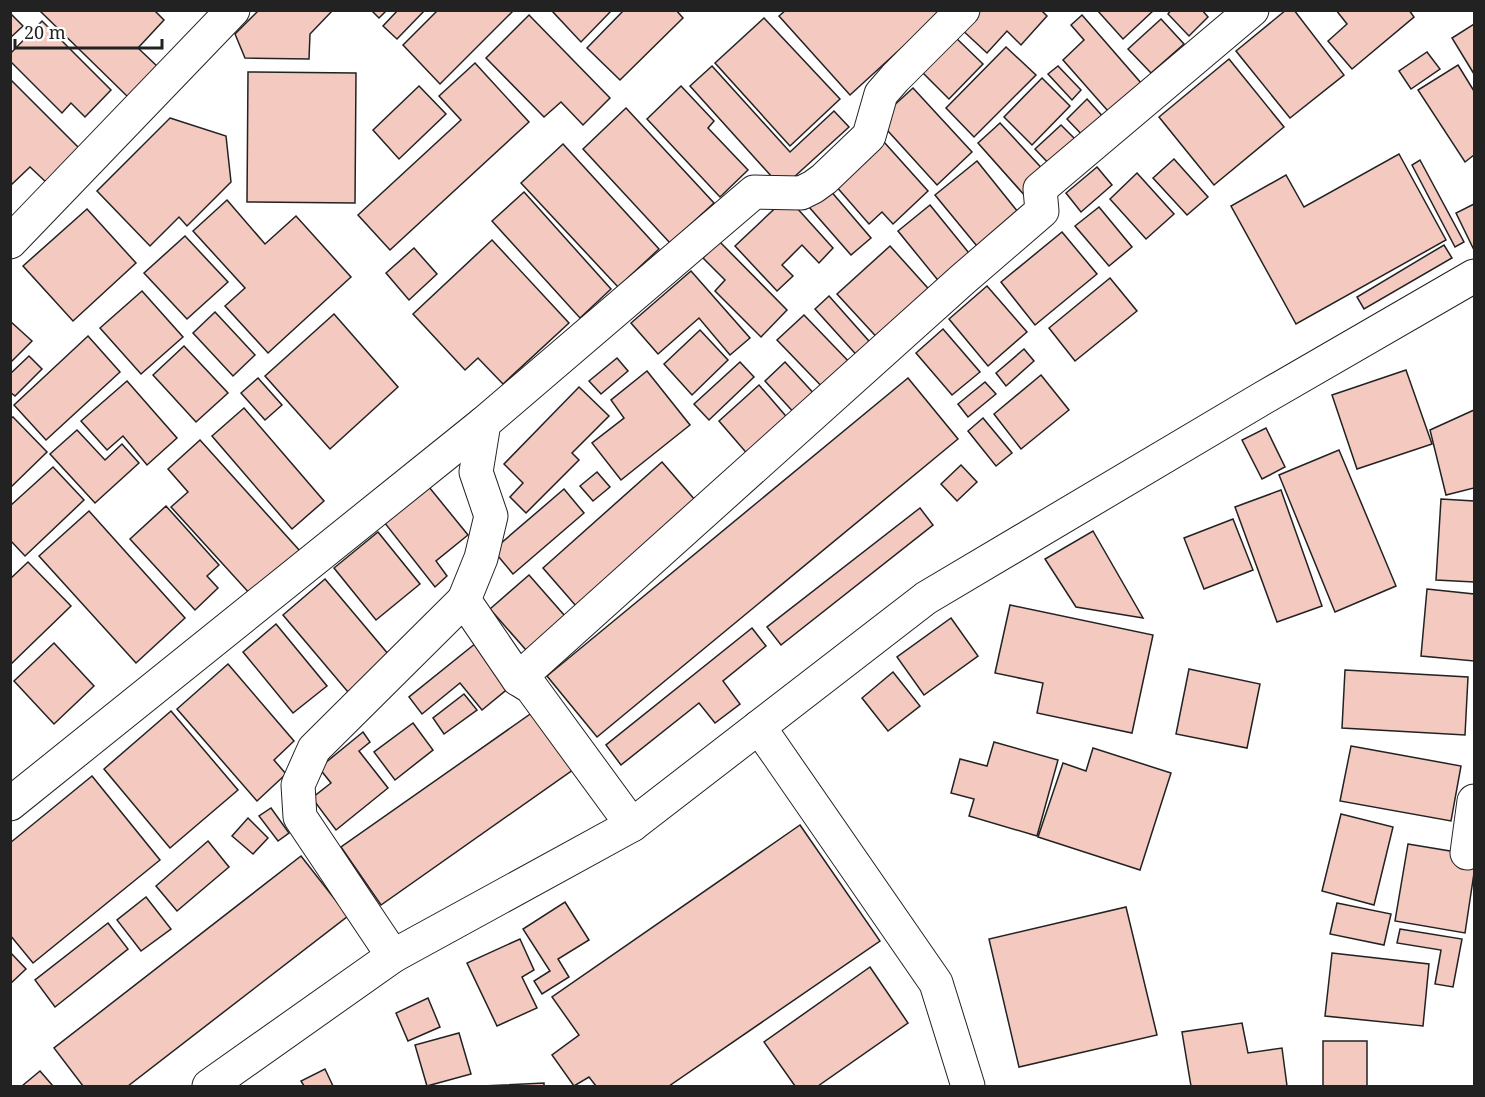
<svg xmlns="http://www.w3.org/2000/svg" width="1485" height="1097" font-family="'Noto Serif',serif">
	<style>
		.building { fill: #f3c9c0; stroke: #222; stroke-width: 1.5 }
		.lines { fill: none; stroke-linecap: round; stroke-linejoin: round }
		.street-casing { stroke: #222; stroke-width: 35 }
		.secondary-casing { stroke: #222; stroke-width: 35 }
		.street { stroke: #fff; stroke-width: 33 }
		.secondary { stroke: #fff; stroke-width: 33 }
	</style>
	<rect width="100%" height="100%" fill="#fff"/>
	<g class="building">
		<path d="M39,10H154L164,20L138,48L158,67L129,98Z"/>
		<path d="M259,10H333L310,34L309,59L245,58L235,34Z"/>
		<path d="M371,10H387L379,18Z"/>
		<path d="M398,10H425L397,39L383,26Z"/>
		<path d="M438,10H514L440,84L403,45Z"/>
		<path d="M554,10H612L581,42L553,12Z"/>
		<path d="M624,10H676L683,18L620,80L587,48Z"/>
		<path d="M786,10H943L850,95L779,16Z"/>
		<path d="M974,10H1041L1047,16L1021,45L1007,31L987,53L959,27Z"/>
		<path d="M1097,10H1154L1123,39Z"/>
		<path d="M1171,10H1202L1208,17L1189,36L1168,14Z"/>
		<path d="M1286,10H1294L1344,75L1290,118L1236,51Z"/>
		<path d="M1336,10H1409L1414,17L1352,69L1328,41L1347,24Z"/>
		<path d="M10,13L23,26L10,38Z"/>
		<path d="M529,15L610,98L583,125L561,102L544,117L486,58Z"/>
		<path d="M1082,15L1148,91L1115,119L1063,60L1084,40L1071,25Z"/>
		<path d="M764,18L840,99L790,146L715,63Z"/>
		<path d="M1161,19L1184,44L1151,73L1128,49Z"/>
		<path d="M42,21L111,90L85,117L71,103L62,113L10,61V54Z"/>
		<path d="M1474,24V74L1452,38Z"/>
		<path d="M954,36L983,64L949,99L920,70Z"/>
		<path d="M1006,47L1036,75L974,137L946,108Z"/>
		<path d="M1427,52L1440,69L1411,89L1399,71Z"/>
		<path d="M1229,59L1284,127L1214,185L1159,117Z"/>
		<path d="M475,63L529,122L390,250L358,215L461,120L439,96Z"/>
		<path d="M1458,65L1474,91V155L1465,162L1418,90Z"/>
		<path d="M712,66L790,152L834,111L849,127L782,188L690,86Z"/>
		<path d="M1058,66L1081,90L1072,100L1048,74Z"/>
		<path d="M248,72L356,73L355,203L247,202Z"/>
		<path d="M1042,78L1070,106L1032,145L1004,117Z"/>
		<path d="M10,79L81,150L48,184L30,167L10,186Z"/>
		<path d="M419,86L446,114L399,159L373,130Z"/>
		<path d="M681,86L714,121L708,128L748,170L720,197L647,119Z"/>
		<path d="M913,88L972,152L937,185L878,120Z"/>
		<path d="M1087,99L1106,120L1086,139L1067,119Z"/>
		<path d="M626,108L714,203L670,243L583,149Z"/>
		<path d="M170,118L226,136L231,182L187,226L179,217L150,246L97,191Z"/>
		<path d="M1000,123L1049,176L1026,197L978,143Z"/>
		<path d="M1061,125L1080,144L1053,168L1035,149Z"/>
		<path d="M884,142L928,191L893,224L882,212L869,224L835,185Z"/>
		<path d="M563,144L659,249L618,287L521,183Z"/>
		<path d="M1399,154L1446,240L1296,324L1231,206L1286,175L1304,207Z"/>
		<path d="M1174,159L1208,197L1187,215L1153,178Z"/>
		<path d="M1420,160L1464,242L1455,247L1412,165Z"/>
		<path d="M977,161L1022,217L981,251L935,195Z"/>
		<path d="M1097,167L1112,185L1081,212L1066,193Z"/>
		<path d="M1137,173L1174,214L1146,239L1110,199Z"/>
		<path d="M829,189L871,238L851,255L809,207Z"/>
		<path d="M524,192L611,289L580,318L492,221Z"/>
		<path d="M787,197L833,248L819,263L802,245L782,265L793,276L777,291L735,246Z"/>
		<path d="M227,200L265,244L296,216L351,277L268,353L225,306L245,288L193,231Z"/>
		<path d="M1474,204V250L1456,213Z"/>
		<path d="M930,205L973,258L941,284L898,231Z"/>
		<path d="M1099,207L1132,247L1109,266L1075,226Z"/>
		<path d="M87,209L136,263L73,321L23,266Z"/>
		<path d="M1062,232L1097,274L1035,325L1001,282Z"/>
		<path d="M185,236L228,282L187,319L144,273Z"/>
		<path d="M492,240L569,323L503,384L478,358L465,370L413,314Z"/>
		<path d="M719,241L787,310L761,337L715,291L725,280L703,258Z"/>
		<path d="M1444,245L1452,258L1364,309L1357,297Z"/>
		<path d="M890,246L935,296L883,344L837,294Z"/>
		<path d="M414,248L437,274L409,300L386,273Z"/>
		<path d="M691,271L750,338L730,355L699,318L658,354L631,323Z"/>
		<path d="M1110,278L1137,311L1075,361L1049,328Z"/>
		<path d="M987,286L1027,332L988,366L949,319Z"/>
		<path d="M142,291L183,337L141,374L100,328Z"/>
		<path d="M829,296L876,349L862,361L815,309Z"/>
		<path d="M215,312L255,355L233,376L193,333Z"/>
		<path d="M334,314L398,387L330,449L265,376Z"/>
		<path d="M804,315L855,368L829,394L777,340Z"/>
		<path d="M10,321L32,341L10,363Z"/>
		<path d="M943,329L980,372L952,395L916,353Z"/>
		<path d="M700,330L728,360L692,395L664,364Z"/>
		<path d="M88,336L120,372L46,440L14,405Z"/>
		<path d="M184,346L228,393L196,422L153,375Z"/>
		<path d="M1024,349L1034,361L1006,386L996,373Z"/>
		<path d="M29,356L42,369L15,396L10,392V374Z"/>
		<path d="M617,358L628,371L601,394L589,381Z"/>
		<path d="M740,362L754,377L709,420L694,404Z"/>
		<path d="M785,362L817,397L797,416L765,381Z"/>
		<path d="M1406,370L1432,444L1357,469L1332,395Z"/>
		<path d="M647,371L690,425L621,480L592,443L624,418L611,400Z"/>
		<path d="M1041,375L1069,410L1021,449L994,414Z"/>
		<path d="M258,378L282,405L265,420L241,393Z"/>
		<path d="M908,378L958,439L597,737L547,676Z"/>
		<path d="M127,381L177,438L147,465L123,436L107,450L81,421Z"/>
		<path d="M985,382L996,394L968,417L958,404Z"/>
		<path d="M759,385L791,422L750,457L719,421Z"/>
		<path d="M579,387L609,416L572,453L579,460L526,513L510,497L523,483L504,464Z"/>
		<path d="M244,408L324,501L292,529L212,436Z"/>
		<path d="M1474,410V488L1446,495L1430,430Z"/>
		<path d="M13,417L47,452L10,488V419Z"/>
		<path d="M983,418L1012,453L996,466L968,431Z"/>
		<path d="M1266,428L1285,467L1262,479L1242,440Z"/>
		<path d="M77,430L105,460L122,444L139,463L95,503L50,454Z"/>
		<path d="M200,440L300,551L251,595L171,507L188,492L168,469Z"/>
		<path d="M1339,450L1396,586L1335,612L1279,475Z"/>
		<path d="M662,462L702,508L583,614L543,568Z"/>
		<path d="M961,465L977,482L957,501L941,484Z"/>
		<path d="M53,467L84,500L25,556L10,540V506Z"/>
		<path d="M597,472L610,487L593,501L580,486Z"/>
		<path d="M429,487L468,535L436,561L447,576L435,587L384,522Z"/>
		<path d="M564,489L584,513L513,574L493,550Z"/>
		<path d="M1281,490L1322,606L1277,622L1235,507Z"/>
		<path d="M1441,499L1474,501V582L1436,580Z"/>
		<path d="M166,506L219,565L207,576L218,588L195,610L130,539Z"/>
		<path d="M920,508L933,525L781,645L767,627Z"/>
		<path d="M89,511L185,618L136,663L39,556Z"/>
		<path d="M1233,519L1253,570L1204,589L1184,538Z"/>
		<path d="M1093,531L1143,618L1076,607L1045,559Z"/>
		<path d="M378,532L420,584L376,620L334,568Z"/>
		<path d="M28,562L71,606L10,665V579Z"/>
		<path d="M529,575L572,624L533,658L490,609Z"/>
		<path d="M325,579L389,655L348,692L283,615Z"/>
		<path d="M1427,589L1474,594V661L1421,656Z"/>
		<path d="M1010,605L1153,635L1132,733L1037,713L1043,683L995,673Z"/>
		<path d="M951,618L978,656L924,695L897,657Z"/>
		<path d="M276,624L327,686L293,713L243,652Z"/>
		<path d="M752,628L766,646L723,681L740,704L715,723L699,703L621,765L606,745Z"/>
		<path d="M481,639L515,683L482,710L460,683L422,714L409,697Z"/>
		<path d="M54,643L94,686L54,724L14,681Z"/>
		<path d="M228,664L294,741L274,760L286,774L257,801L177,709Z"/>
		<path d="M1189,669L1260,684L1247,748L1176,734Z"/>
		<path d="M1345,670L1468,677L1465,735L1342,728Z"/>
		<path d="M893,672L920,706L888,731L862,698Z"/>
		<path d="M464,694L477,710L444,734L433,718Z"/>
		<path d="M536,710L577,767L381,905L341,847Z"/>
		<path d="M171,711L238,790L170,848L104,769Z"/>
		<path d="M413,723L433,750L395,780L374,752Z"/>
		<path d="M363,732L370,742L359,751L388,788L336,830L312,798L331,783L319,768Z"/>
		<path d="M994,742L1058,760L1037,836L969,816L974,799L951,793L960,759L987,766Z"/>
		<path d="M1351,746L1461,766L1451,821L1340,801Z"/>
		<path d="M1093,748L1171,773L1140,870L1038,837L1063,763L1086,771Z"/>
		<path d="M92,776L160,860L33,963L10,935V843Z"/>
		<path d="M271,808L289,833L278,841L259,816Z"/>
		<path d="M1341,814L1393,827L1374,905L1322,891Z"/>
		<path d="M248,818L268,838L253,854L232,836Z"/>
		<path d="M800,825L880,941L669,1086H596L589,1077L574,1086L552,1055L579,1035L552,997Z"/>
		<path d="M208,841L229,867L177,911L156,886Z"/>
		<path d="M1408,844L1474,855V873L1465,933L1395,921Z"/>
		<path d="M301,856L348,916L128,1086H83L54,1048Z"/>
		<path d="M146,897L171,929L141,951L117,920Z"/>
		<path d="M565,902L589,940L558,959L569,977L542,994L534,981L550,971L523,929Z"/>
		<path d="M1337,903L1391,914L1384,945L1330,934Z"/>
		<path d="M1126,907L1157,1035L1019,1067L989,939Z"/>
		<path d="M108,923L128,949L55,1007L35,980Z"/>
		<path d="M1400,929L1462,939L1453,987L1435,984L1441,950L1397,943Z"/>
		<path d="M520,939L534,970L522,977L537,1008L497,1026L467,963Z"/>
		<path d="M10,952L26,969L10,984Z"/>
		<path d="M1332,953L1429,964L1423,1026L1325,1016Z"/>
		<path d="M870,967L908,1023L818,1086H795L764,1042Z"/>
		<path d="M428,998L440,1027L408,1041L396,1013Z"/>
		<path d="M1242,1023L1248,1053L1282,1048L1287,1086H1191L1182,1032Z"/>
		<path d="M459,1033L471,1074L427,1086L415,1045Z"/>
		<rect x="1323" y="1041" width="44" height="45"/>
		<path d="M325,1069L333,1086H304L301,1081Z"/>
		<path d="M40,1071L53,1086H22Z"/>
		<path d="M544,1083V1086H482Z"/>
	</g>
	<g class="lines">
		<g class="street-casing">
			<g id="street">
				<path d="M10,242L233,10"/>
				<path d="M518,679L962,280L1042,211L1040,189L1252,10"/>
				<path d="M759,727L936,983L968,1086"/>
				<path d="M10,804L484,423"/>
				<path d="M632,825L531,687L518,679L464,600L481,558L491,516L476,472L484,423L754,192L801,193L813,187L824,179L869,136L881,94L895,78L963,10"/>
				<path d="M1467,853L1474,801"/>
				<path d="M393,956L300,817L298,785L314,749L464,600"/>
			</g>
		</g>
		<g class="secondary-casing">
			<path id="secondary" d="M209,1086L393,956L632,825L926,598L1263,398L1474,276"/>
		</g>
		<use href="#street" class="street"/>
		<use href="#secondary" class="secondary"/>
	</g>
	<rect width="1485" height="1097" fill="none" stroke="#222222" stroke-width="24"/>
	<path d="M15 39v9h147v-9" fill="none" stroke="#222222" stroke-width="3"/>
	<text x="24" y="39" font-size="18" fill="#222222" stroke="#ffffff" stroke-width="4.5" paint-order="stroke">20 m</text>
</svg>
